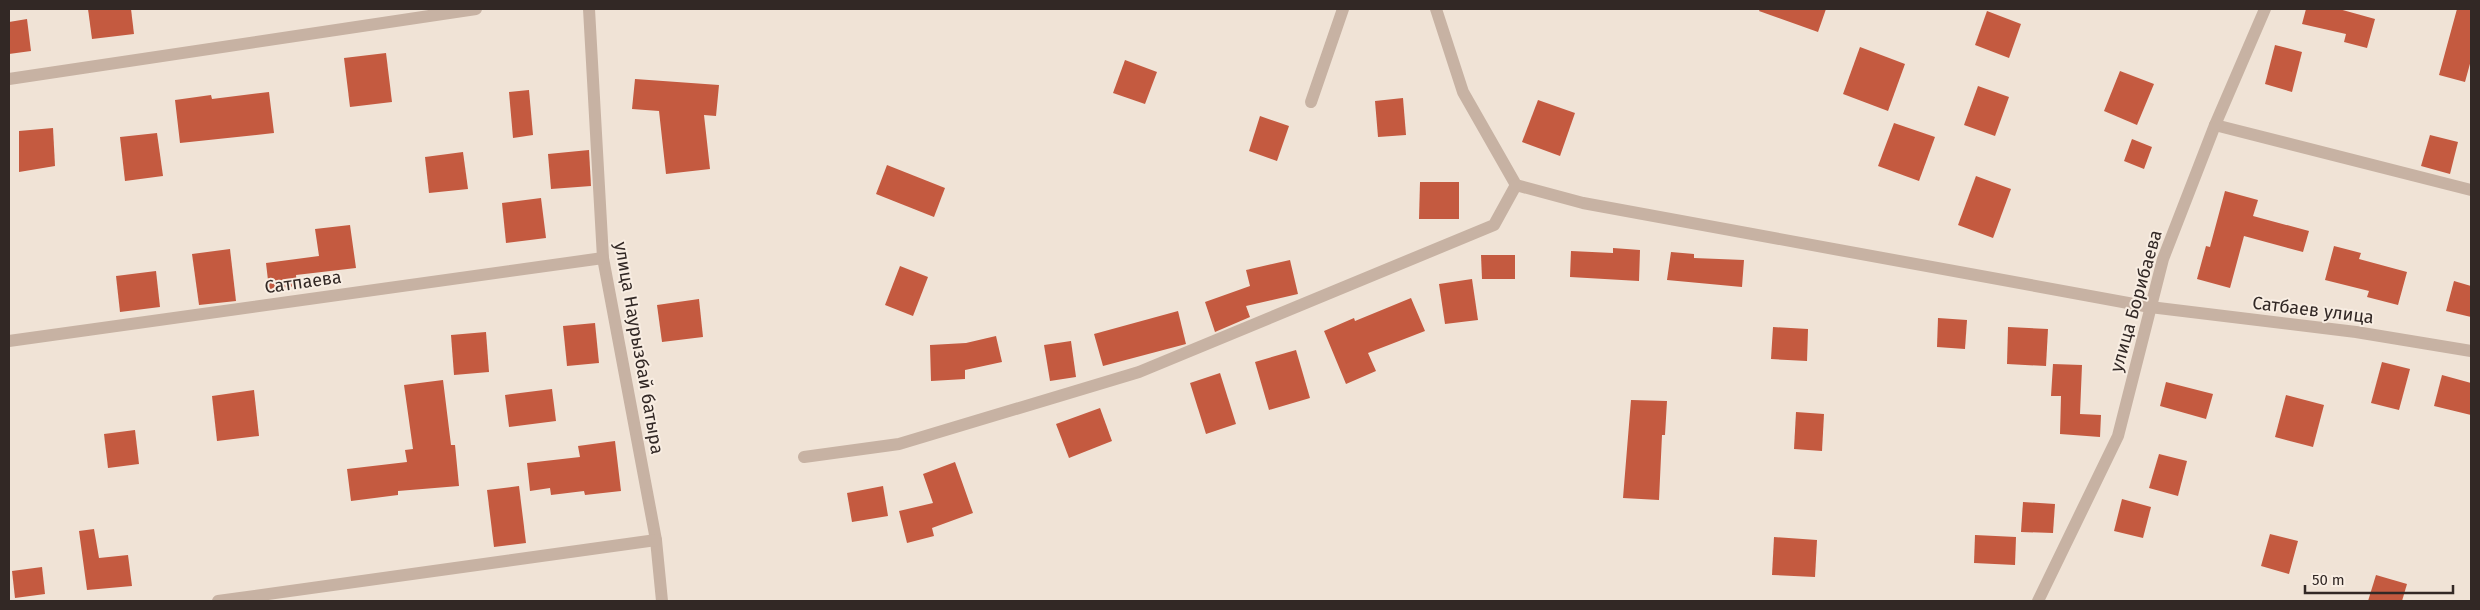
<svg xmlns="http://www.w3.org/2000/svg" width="2480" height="610" font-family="'Fira Sans',sans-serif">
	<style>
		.building { fill: #c45a40 }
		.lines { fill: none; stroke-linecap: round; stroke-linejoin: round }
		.minor { stroke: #c7b2a3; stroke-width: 12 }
		.labels { text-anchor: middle; stroke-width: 4; stroke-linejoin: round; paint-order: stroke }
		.street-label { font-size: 18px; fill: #322825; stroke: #f8ede2 }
	</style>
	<rect width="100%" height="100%" fill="#f0e3d6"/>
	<g class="building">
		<path d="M88,9H131L134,34L92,39Z"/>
		<path d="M1760,9H1826L1818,32L1759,11Z"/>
		<path d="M2306,9H2339L2375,19L2367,48L2344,42L2346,34L2302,24Z"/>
		<path d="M2457,9H2471V60L2465,82L2439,75Z"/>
		<path d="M1987,11L2021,24L2009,58L1975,45Z"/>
		<path d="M27,19L31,51L9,54V22Z"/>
		<path d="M2275,45L2302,52L2292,92L2265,84Z"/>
		<path d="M1860,47L1905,64L1888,111L1843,94Z"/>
		<path d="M386,53L392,102L350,107L344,58Z"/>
		<path d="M1125,60L1157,72L1145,104L1113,93Z"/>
		<path d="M2120,71L2154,84L2137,125L2104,111Z"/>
		<path d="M635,79L719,85L716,116L704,115L710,169L666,174L659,111L632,109Z"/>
		<path d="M1978,86L2009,97L1995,136L1964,125Z"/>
		<path d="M529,90L533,135L513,138L509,92Z"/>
		<path d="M269,92L274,133L180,143L175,100L211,95L212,99Z"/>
		<path d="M1403,98L1406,135L1378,137L1375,101Z"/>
		<path d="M1538,100L1575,113L1560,156L1522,142Z"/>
		<path d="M1260,116L1289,126L1277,161L1249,151Z"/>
		<path d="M1894,123L1935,137L1919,181L1878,166Z"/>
		<path d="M53,128L55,166L19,172V131Z"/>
		<path d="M157,133L163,176L125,181L120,137Z"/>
		<path d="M2430,135L2458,142L2450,174L2421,166Z"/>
		<path d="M2132,139L2152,147L2144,169L2124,161Z"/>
		<path d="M589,150L591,186L551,189L548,154Z"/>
		<path d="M463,152L468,189L429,193L425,157Z"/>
		<path d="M887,165L945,188L934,217L876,194Z"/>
		<path d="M1976,176L2011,189L1993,238L1958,225Z"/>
		<path d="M1420,182H1459V219H1419Z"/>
		<path d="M2225,191L2258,200L2253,216L2309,231L2303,252L2244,236L2230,288L2197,279L2206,246L2210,247Z"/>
		<path d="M541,198L546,238L506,243L502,203Z"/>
		<path d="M350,225L356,268L296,275L297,286L269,289L266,263L319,256L315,229Z"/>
		<path d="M2334,246L2361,253L2359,259L2407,272L2398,305L2367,297L2369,291L2325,280Z"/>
		<path d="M1613,248L1640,250L1639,281L1570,277L1571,251L1613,253Z"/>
		<path d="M230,249L236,301L199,305L192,254Z"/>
		<path d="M1671,252L1694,254V258L1744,260L1742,287L1667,280Z"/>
		<path d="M1481,255H1515V279H1482Z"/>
		<path d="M1290,260L1298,294L1246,306L1250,317L1215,332L1205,302L1250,286L1246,270Z"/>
		<path d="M900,266L928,277L913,316L885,305Z"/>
		<path d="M156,271L160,307L120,312L116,276Z"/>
		<path d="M1472,279L1478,320L1445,324L1439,284Z"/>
		<path d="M2454,281L2471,286V317L2446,311Z"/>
		<path d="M1411,298L1425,331L1368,353L1376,371L1346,384L1324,331L1354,318L1355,321Z"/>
		<path d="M699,299L703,337L662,342L657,305Z"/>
		<path d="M1178,311L1186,344L1103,366L1094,334Z"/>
		<path d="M1938,318L1967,320L1965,349L1937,347Z"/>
		<path d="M595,323L599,363L567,366L563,326Z"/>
		<path d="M1773,327L1808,329L1807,361L1771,359Z"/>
		<path d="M2008,327L2048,329L2046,366L2007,364Z"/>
		<path d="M486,332L489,372L454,375L451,335Z"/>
		<path d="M996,336L1002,362L965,370V379L931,381L930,345L966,343Z"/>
		<path d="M1071,341L1076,377L1050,381L1044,345Z"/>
		<path d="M1296,350L1310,398L1269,410L1255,362Z"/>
		<path d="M2382,362L2410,369L2399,410L2371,403Z"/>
		<path d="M2053,364L2082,365L2080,414L2101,415L2100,437L2060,434L2061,396H2051Z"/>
		<path d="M1220,373L1236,424L1206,434L1190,383Z"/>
		<path d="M2442,375L2471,383V415L2434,406Z"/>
		<path d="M443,380L451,445H455L459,486L398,491V495L351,501L347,469L407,462L405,450L413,449L404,385Z"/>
		<path d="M2166,382L2213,394L2206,419L2160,406Z"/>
		<path d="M552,389L556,421L509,427L505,395Z"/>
		<path d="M254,390L259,436L217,441L212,396Z"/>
		<path d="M2286,395L2324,405L2313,447L2275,437Z"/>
		<path d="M1631,400L1667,401L1665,435H1662L1659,500L1623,498Z"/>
		<path d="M1100,408L1112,441L1069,458L1056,424Z"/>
		<path d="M1796,412L1824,414L1822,451L1794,449Z"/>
		<path d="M135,430L139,464L108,468L104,434Z"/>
		<path d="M615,441L621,491L585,495L584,491L551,495L550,488L530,491L527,463L580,457L578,446Z"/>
		<path d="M2159,454L2187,461L2178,496L2149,488Z"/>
		<path d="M955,462L973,513L932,528L934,536L907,543L899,511L933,503L923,474Z"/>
		<path d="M519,486L526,543L494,547L487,490Z"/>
		<path d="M883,486L888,516L852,522L847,493Z"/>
		<path d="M2122,499L2151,507L2143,538L2114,531Z"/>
		<path d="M2023,502L2055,504L2053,533L2021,532Z"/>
		<path d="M94,529L99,558L128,555L132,586L87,590L79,531Z"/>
		<path d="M2270,534L2298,541L2289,574L2261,566Z"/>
		<path d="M1975,535L2016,537L2015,565L1974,563Z"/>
		<path d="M1774,537L1817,540L1815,577L1772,575Z"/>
		<path d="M42,567L45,594L15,598L12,571Z"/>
		<path d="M2376,575L2407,584L2402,601H2368Z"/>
	</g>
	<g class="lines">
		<g class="minor">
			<path d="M589,9L603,258L656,540L662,601"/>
			<path d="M1436,9L1463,92L1516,185L1583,203L2150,307L2356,332L2471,351"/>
			<path d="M9,79L476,9"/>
			<path d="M1311,102L1343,9"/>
			<path d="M2215,125L2471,190"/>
			<path d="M9,341L603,258"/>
			<path d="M804,457L899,444L1139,372L1494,225L1516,185"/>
			<path d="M218,601L656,540"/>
			<path d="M2038,601L2118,436L2163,259L2215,125L2265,9"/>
		</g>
	</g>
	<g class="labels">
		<g class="street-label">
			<text transform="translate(303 282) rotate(-8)" y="6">Сатпаева</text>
			<text transform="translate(2136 301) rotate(-74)" y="6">улица Борибаева</text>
			<text transform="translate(2313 310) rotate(7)" y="6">Сатбаев улица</text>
			<text transform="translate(639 348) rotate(80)" y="6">улица Наурызбай батыра</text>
		</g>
	</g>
	<rect width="2480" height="610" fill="none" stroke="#322825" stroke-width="20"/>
	<path d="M2305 585v8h148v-8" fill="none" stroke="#322825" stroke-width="2.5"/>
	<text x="2312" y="585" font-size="15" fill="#322825" stroke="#f8ede2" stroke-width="4" paint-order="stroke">50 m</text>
</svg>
